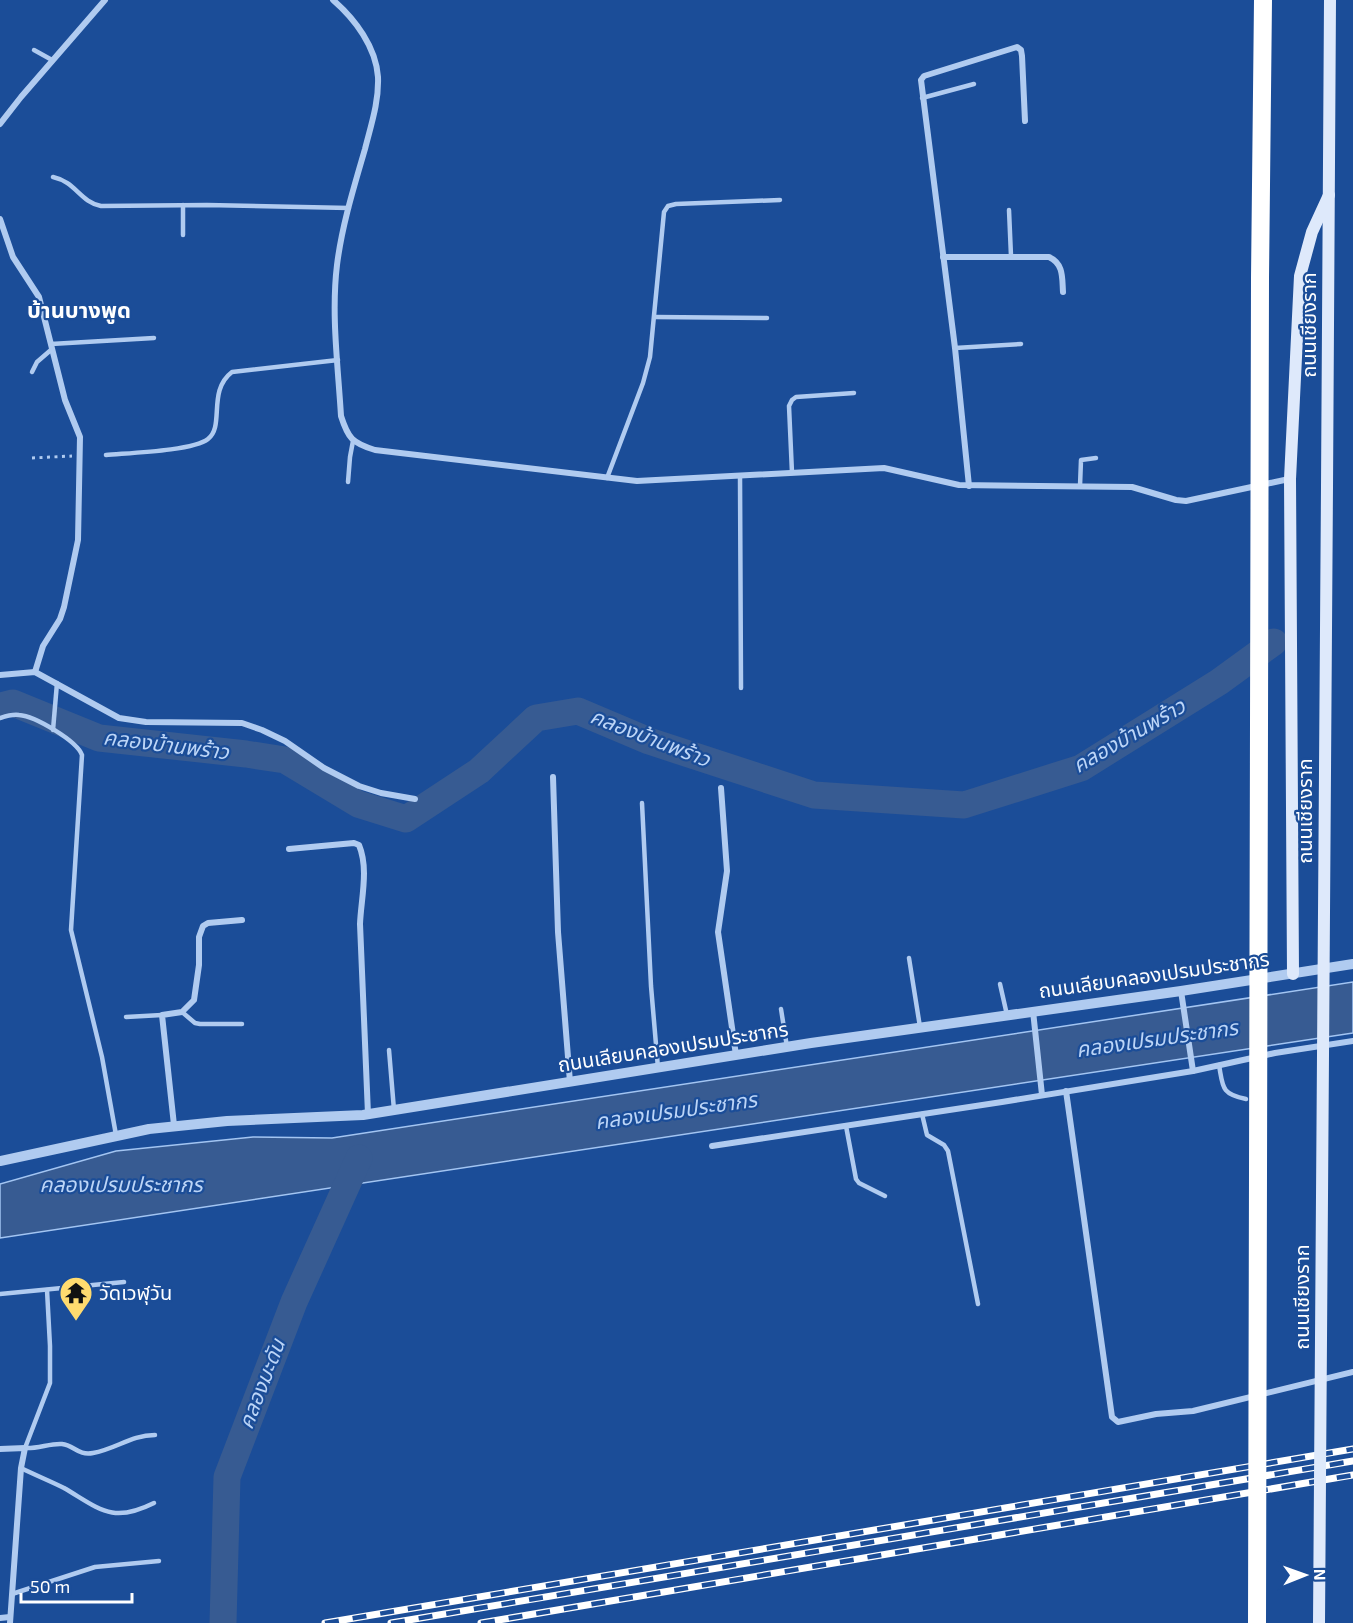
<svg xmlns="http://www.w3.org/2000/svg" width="1353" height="1623" font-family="'Exo 2','Noto Sans Thai',sans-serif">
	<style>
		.water { fill: #375b92; stroke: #a3c5f2; stroke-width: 1.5 }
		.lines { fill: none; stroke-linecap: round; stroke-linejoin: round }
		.river { stroke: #375b92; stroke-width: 27 }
		.path { stroke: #b0cbf0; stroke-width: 3; stroke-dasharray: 3 4.5; stroke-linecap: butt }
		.service { stroke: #b0cbf0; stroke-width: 4.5 }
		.minor { stroke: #b0cbf0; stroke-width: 6 }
		.tertiary { stroke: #b0cbf0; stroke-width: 10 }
		.secondary { stroke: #dee9fb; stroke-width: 12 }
		.rail-casing { stroke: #fff; stroke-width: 7 }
		.rail { stroke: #1b4d98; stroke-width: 4.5; stroke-dasharray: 14; stroke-linecap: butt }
		.secondary-bridge { stroke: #dee9fb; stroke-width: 12 }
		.motorway-bridge { stroke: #fff; stroke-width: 18 }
		.labels { text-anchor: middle; stroke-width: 4.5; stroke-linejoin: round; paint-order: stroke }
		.street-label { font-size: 20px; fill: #fff; stroke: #1b4d98 }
		.poi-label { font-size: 20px; fill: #fff; stroke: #1b4d98; text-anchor: start }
		.water-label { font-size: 21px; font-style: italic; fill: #bcd5f7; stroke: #1b4d98 }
		.quarter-label { font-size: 22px; font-weight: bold; fill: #fff; stroke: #1b4d98 }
	</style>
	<rect width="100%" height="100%" fill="#1b4d98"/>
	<path class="water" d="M1353,982V1033L0,1238V1184L116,1151L253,1137L332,1138Z"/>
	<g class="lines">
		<g class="river">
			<path d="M0,706L13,703L99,738L246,754L285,760L358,804L406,819L479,771L536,718L578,711L649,741L814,795L964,805L1081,768L1219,682L1274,642"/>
			<path d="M223,1623L227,1477L294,1302L359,1158"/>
		</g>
		<path class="path" d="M32,458L72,456"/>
		<g class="service">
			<path d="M34,50L52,60"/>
			<path d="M922,98L974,84"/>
			<path d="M53,177C76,182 80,202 101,206L207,205L349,208"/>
			<path d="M183,205V235"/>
			<path d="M1009,210L1011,256"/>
			<path d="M655,317L767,318"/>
			<path d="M51,344L154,338"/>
			<path d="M955,348L1021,344"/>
			<path d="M32,372L37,362L52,349"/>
			<path d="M106,455C127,453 193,451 208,439C225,426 207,391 232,372L338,360"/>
			<path d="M792,473L789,406L792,400L796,397L854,393"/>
			<path d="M740,476L741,688"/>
			<path d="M607,478L643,383L650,357L664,212L668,206L676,204L780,200"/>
			<path d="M348,482L350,457L353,441"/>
			<path d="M1080,486L1081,460L1096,458"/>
			<path d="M0,718C6,716 12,714 19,715C35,716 77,741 82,755L71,930L102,1057L116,1135"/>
			<path d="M53,730L57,683"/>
			<path d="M642,803L651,986L658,1068"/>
			<path d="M909,958L920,1027"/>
			<path d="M1000,984L1007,1015"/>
			<path d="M781,1009L787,1047"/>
			<path d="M182,1012L195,1023L200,1024H242"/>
			<path d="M126,1017L162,1015"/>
			<path d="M389,1050L394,1110"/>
			<path d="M1219,1065C1223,1087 1221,1094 1246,1099"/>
			<path d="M922,1114L927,1135L944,1145L948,1151L978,1304"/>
			<path d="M846,1126L856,1179L859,1183L885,1196"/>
			<path d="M47,1290L50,1346V1383L25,1448C37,1449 51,1443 62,1444C74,1445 78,1456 93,1453C116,1449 131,1435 155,1435"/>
			<path d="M0,1294L124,1282"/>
			<path d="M21,1468C35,1475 50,1481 64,1488C100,1509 112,1524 154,1503"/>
			<path d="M12,1594L95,1567L159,1561"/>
		</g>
		<g class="minor">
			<path d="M333,0C355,19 376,47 378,77C379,102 371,125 365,149C354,187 342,225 337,265C331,314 338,366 341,416C348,438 352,443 375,450L637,481L884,468L959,485L1132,487L1176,500L1186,501L1289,479"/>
			<path d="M0,124L21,97L105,0"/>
			<path d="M0,219L13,257L39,297L65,400L80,437L78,540L64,607L60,619L43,646L35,672"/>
			<path d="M943,257H1049C1064,264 1062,278 1063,292"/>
			<path d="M969,486L955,348L921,80L924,76L1017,47L1021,50L1022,56L1025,121"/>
			<path d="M0,675L35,672L119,718L146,722L242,723L262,730L285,741L324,768L359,786L381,793L415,799"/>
			<path d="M553,777L558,932L570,1082"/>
			<path d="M721,788L727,871L718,932L736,1055"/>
			<path d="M289,849L354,843L359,845C369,869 361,899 360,924L368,1114"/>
			<path d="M1181,991L1193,1071"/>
			<path d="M1033,1011L1042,1095"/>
			<path d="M1066,1091L1112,1417L1118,1422L1156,1414L1193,1411L1353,1372"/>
			<path d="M174,1125L162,1015L182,1012L194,1000L199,965V937L203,926L208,923L242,920"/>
			<path d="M712,1146L1002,1102L1193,1071L1275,1053L1353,1041"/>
			<path d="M0,1449L25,1448L21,1468L10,1623"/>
			<path d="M0,1618L10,1617"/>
		</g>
		<path class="tertiary" d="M0,1161L149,1129L227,1121L363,1115L811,1043L1181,991L1353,964"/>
		<g class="secondary">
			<path d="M1327,487L1330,0"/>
			<path d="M1293,974L1290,479L1300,276L1312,232L1329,195"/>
		</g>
		<g class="rail-casing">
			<g id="rail">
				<path d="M325,1623L1353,1449"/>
				<path d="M391,1623L1353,1461"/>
				<path d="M481,1623L1353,1475"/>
			</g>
		</g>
		<use href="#rail" class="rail"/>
		<path class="secondary-bridge" d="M1319,1623L1327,487"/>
		<path class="motorway-bridge" d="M1257,1623L1260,278L1263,0"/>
	</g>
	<defs>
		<g id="temple-pin" transform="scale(1.725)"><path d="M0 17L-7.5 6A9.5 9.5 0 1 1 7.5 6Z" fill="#ffdb6f" stroke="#1b4d98"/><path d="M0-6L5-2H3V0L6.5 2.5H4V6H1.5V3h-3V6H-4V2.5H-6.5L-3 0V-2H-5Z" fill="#111"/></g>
	</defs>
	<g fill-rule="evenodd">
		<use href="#temple-pin" x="76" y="1293"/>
	</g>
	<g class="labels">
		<g class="street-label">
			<text transform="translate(1309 325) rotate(-90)" y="7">ถนนเชียงราก</text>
			<text transform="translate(1305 811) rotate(-90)" y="7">ถนนเชียงราก</text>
			<text transform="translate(1154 975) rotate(-8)" y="7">ถนนเลียบคลองเปรมประชากร</text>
			<text transform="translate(673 1047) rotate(-9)" y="7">ถนนเลียบคลองเปรมประชากร</text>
			<text transform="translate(1302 1297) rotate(-90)" y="7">ถนนเชียงราก</text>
		</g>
		<g class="poi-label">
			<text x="99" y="1300">วัดเวฬุวัน</text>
		</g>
		<g class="water-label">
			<text transform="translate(1129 736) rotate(-30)" y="7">คลองบ้านพร้าว</text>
			<text transform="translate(650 738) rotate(21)" y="7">คลองบ้านพร้าว</text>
			<text transform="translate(166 745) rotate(7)" y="7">คลองบ้านพร้าว</text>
			<text transform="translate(1157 1039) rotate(-8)" y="7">คลองเปรมประชากร</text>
			<text transform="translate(676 1111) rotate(-8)" y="7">คลองเปรมประชากร</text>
			<text x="121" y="1192">คลองเปรมประชากร</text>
			<text transform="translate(262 1384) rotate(-69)" y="7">คลองมะดัน</text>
		</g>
		<g class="quarter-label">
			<text x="79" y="318">บ้านบางพูด</text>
		</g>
	</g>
	<g transform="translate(1305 1575) rotate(89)" stroke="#1b4d98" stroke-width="4.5" paint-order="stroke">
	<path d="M0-4.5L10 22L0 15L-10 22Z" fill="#ffffff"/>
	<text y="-9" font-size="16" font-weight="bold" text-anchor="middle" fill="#ffffff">N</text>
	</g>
	<path d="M21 1593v9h111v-9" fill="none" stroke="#ffffff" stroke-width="3"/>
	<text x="30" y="1593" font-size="18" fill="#ffffff" stroke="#1b4d98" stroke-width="4.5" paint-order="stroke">50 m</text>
</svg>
